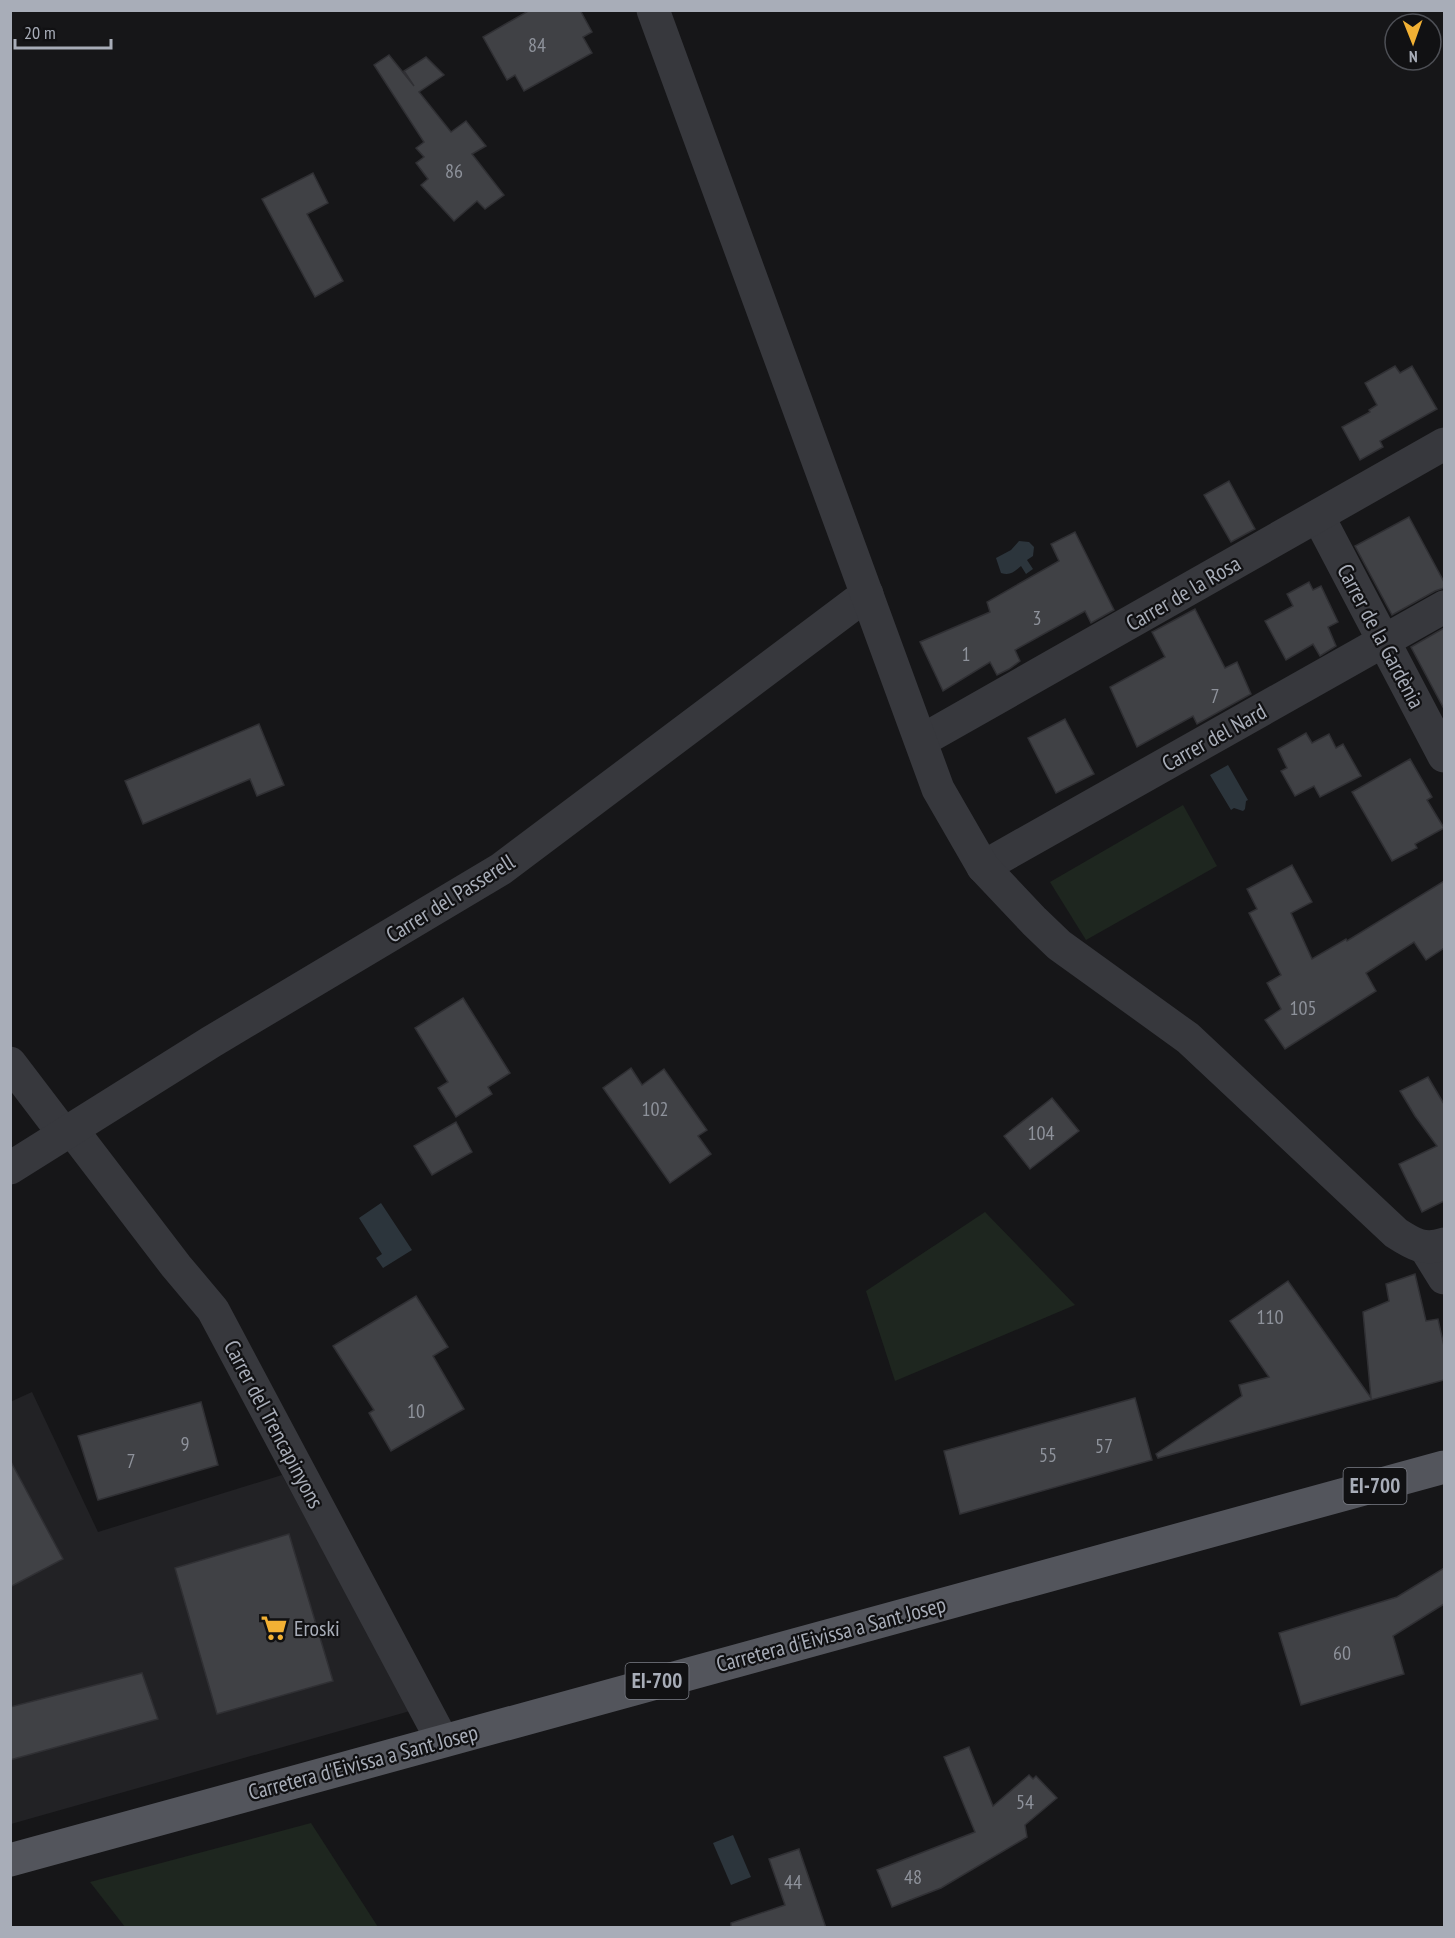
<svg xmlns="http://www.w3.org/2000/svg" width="1455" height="1938" font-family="'PT Sans Narrow',sans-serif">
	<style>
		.built { fill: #222225 }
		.green { fill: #1e261f }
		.water { fill: #2c353c }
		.building { fill: #404145; stroke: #303034; stroke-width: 1.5 }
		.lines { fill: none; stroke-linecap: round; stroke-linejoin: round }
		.minor { stroke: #37383d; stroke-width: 33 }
		.tertiary { stroke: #37383d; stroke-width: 33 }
		.primary { stroke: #53555c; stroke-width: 33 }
		.labels { text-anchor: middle; stroke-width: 4.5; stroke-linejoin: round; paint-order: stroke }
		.number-label { font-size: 20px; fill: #8e929b }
		.shield { fill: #111113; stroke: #7b7e86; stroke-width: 1.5 }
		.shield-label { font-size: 21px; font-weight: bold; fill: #a8adb8 }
		.street-label { font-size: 22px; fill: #a8adb8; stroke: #111113 }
		.poi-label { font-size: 22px; fill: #a8adb8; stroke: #111113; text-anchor: start }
	</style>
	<rect width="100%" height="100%" fill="#161618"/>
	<path class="built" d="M32,1392L98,1532L282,1475L410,1711L11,1824L10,1402Z"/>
	<g class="green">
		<path d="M1183,805L1217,866L1086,940L1050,882Z"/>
		<path d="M985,1212L1075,1305L895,1381L866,1291Z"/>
		<path d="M311,1823L378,1927H125L90,1882Z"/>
	</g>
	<g class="water">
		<path d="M1019,541L1029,542L1034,547L1033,556L1027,560L1033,569L1026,574L1021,566C1014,572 1010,576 1001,573L996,558L1011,550Z"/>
		<path d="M1228,765L1248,800L1246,801L1245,809L1243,811L1234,808L1231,810L1210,775Z"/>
		<path d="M381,1203L412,1250L383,1268L376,1258L382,1254L359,1218Z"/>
		<path d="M733,1835L751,1877L731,1885L713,1843Z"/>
	</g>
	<g class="building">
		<path d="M530,10H580L592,32L583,37L592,53L524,91L515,75L507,80L483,37Z"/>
		<path d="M389,55L414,86L404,71L426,57L444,75L419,92L451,132L466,121L486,146L472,154L504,195L485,209L477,201L454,221L421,185L428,179L416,163L424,157L416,148L424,142L374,65Z"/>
		<path d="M313,173L328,203L307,214L343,281L315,297L262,199Z"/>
		<path d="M1395,366L1400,373L1412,366L1437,409L1380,441L1383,447L1360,460L1342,427L1370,412L1369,410L1377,405L1365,383Z"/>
		<path d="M1229,481L1255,529L1231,542L1204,495Z"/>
		<path d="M1409,517L1444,582V588L1435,591L1392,615L1355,546Z"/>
		<path d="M1075,532L1114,610L1091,623L1085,611L1015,650L1020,661L1009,669L997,675L990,662L943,691L920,642L990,612L987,602L1059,561L1051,544Z"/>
		<path d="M1309,582L1313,590L1321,586L1338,622L1328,627L1336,646L1320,656L1313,644L1286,660L1265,621L1293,606L1287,594Z"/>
		<path d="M1195,609L1225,668L1237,662L1251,694L1197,724L1193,716L1137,747L1110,687L1165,657L1152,632Z"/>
		<path d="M1444,628V709L1411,647Z"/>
		<path d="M1065,719L1094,774L1056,793L1028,738Z"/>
		<path d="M259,724L284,785L257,796L250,779L143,824L125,781Z"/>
		<path d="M1306,733L1312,743L1329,734L1336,748L1343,744L1361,776L1320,797L1314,786L1295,796L1281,771L1287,768L1278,749Z"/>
		<path d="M1410,759L1432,797L1427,800L1444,828L1415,844L1417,848L1392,861L1352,792Z"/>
		<path d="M1292,865L1312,902L1291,913L1312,959L1346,939L1347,941L1444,881V948L1426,960L1414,942L1366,973L1376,991L1285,1049L1265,1020L1281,1009L1267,983L1281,975L1249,913L1257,909L1247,889Z"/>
		<path d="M463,998L510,1073L488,1087L492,1094L456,1117L438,1088L448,1082L415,1028Z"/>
		<path d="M631,1068L642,1085L664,1069L707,1130L698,1136L711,1154L670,1183L603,1088Z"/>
		<path d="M1428,1077L1444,1104V1201L1422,1212L1399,1164L1437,1146L1415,1116L1400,1091Z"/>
		<path d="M1052,1098L1079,1131L1030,1169L1004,1136Z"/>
		<path d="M456,1122L472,1152L432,1175L414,1146Z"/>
		<path d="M1415,1274L1426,1321L1438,1319L1444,1346V1380L1158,1458L1156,1454L1242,1396L1239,1385L1269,1377L1230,1321L1288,1281L1371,1398L1363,1312L1389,1301L1386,1284Z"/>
		<path d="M416,1296L448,1347L433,1356L464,1409L391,1451L369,1413L374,1410L333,1346Z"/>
		<path d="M1135,1398L1152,1460L960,1514L944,1451Z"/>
		<path d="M201,1402L218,1465L98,1500L78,1436Z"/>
		<path d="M10,1460L63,1559L10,1587Z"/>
		<path d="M289,1534L333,1681L217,1714L175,1568Z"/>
		<path d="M1444,1568V1604L1393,1636L1404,1674L1301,1705L1279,1633L1397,1597Z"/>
		<path d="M142,1673L158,1719L10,1760V1707Z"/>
		<path d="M969,1747L993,1806L1029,1775L1033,1779L1036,1776L1057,1798L1025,1825L1027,1837L941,1888L892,1907L877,1870L975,1832L944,1757Z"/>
		<path d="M799,1849L826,1928H731V1923L785,1905L769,1859Z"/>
	</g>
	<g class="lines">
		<g class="minor">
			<path d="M1318,516L1444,756"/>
			<path d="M921,741L1444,444"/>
			<path d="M983,867L1444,607"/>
			<path d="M10,1063L64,1134"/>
			<path d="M72,1130L176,1266L213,1310L442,1740"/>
			<path d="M10,1168L211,1042L501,869L867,594"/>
			<path d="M1426,1249L1444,1278"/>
		</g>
		<path class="tertiary" d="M653,10L938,789L983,867L1034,921L1059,945L1188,1038L1396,1233C1413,1244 1424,1251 1444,1244"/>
		<path class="primary" d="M10,1860L1444,1467"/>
	</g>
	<defs>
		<g id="supermarket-bare" transform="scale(2.07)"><path d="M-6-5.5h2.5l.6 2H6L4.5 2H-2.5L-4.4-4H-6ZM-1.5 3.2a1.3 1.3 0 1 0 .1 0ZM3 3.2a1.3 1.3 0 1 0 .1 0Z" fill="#f2b134" stroke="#111113" stroke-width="2.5" paint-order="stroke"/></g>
	</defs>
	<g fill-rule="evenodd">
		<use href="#supermarket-bare" x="274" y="1628"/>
	</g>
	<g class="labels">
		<g class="number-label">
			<text x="537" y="52">84</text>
			<text x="454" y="178">86</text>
			<text x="1037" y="625">3</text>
			<text x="966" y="661">1</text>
			<text x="1215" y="703">7</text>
			<text x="1303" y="1015">105</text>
			<text x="655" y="1116">102</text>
			<text x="1041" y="1140">104</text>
			<text x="1270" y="1324">110</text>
			<text x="416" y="1418">10</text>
			<text x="185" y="1451">9</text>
			<text x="1104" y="1453">57</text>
			<text x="1048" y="1462">55</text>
			<text x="131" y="1468">7</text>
			<text x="1342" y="1660">60</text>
			<text x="1025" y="1809">54</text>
			<text x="913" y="1884">48</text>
			<text x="793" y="1889">44</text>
		</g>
		<g class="shield">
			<rect x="1343.5" y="1468" width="63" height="36" rx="4.5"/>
			<rect x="625.5" y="1663" width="63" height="36" rx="4.5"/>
		</g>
		<g class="shield-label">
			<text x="1375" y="1493">EI-700</text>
			<text x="657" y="1688">EI-700</text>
		</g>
		<g class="street-label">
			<text transform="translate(1183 593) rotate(-30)" y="8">Carrer de la Rosa</text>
			<text transform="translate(1381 636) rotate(62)" y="8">Carrer de la Gardènia</text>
			<text transform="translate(1214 737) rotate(-29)" y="8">Carrer del Nard</text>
			<text transform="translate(450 898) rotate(-32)" y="8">Carrer del Passerell</text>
			<text transform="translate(274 1424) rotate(62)" y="8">Carrer del Trencapinyons</text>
			<text transform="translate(831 1634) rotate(-15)" y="8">Carretera d'Eivissa a Sant Josep</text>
			<text transform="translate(363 1762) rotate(-15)" y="8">Carretera d'Eivissa a Sant Josep</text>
		</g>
		<g class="poi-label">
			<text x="294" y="1636">Eroski</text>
		</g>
	</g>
	<rect width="1455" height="1938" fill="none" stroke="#a8adb8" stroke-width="24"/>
	<g transform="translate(1413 42) rotate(179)"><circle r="28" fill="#111113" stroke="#4d4f55" stroke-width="1.5"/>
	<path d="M0-4.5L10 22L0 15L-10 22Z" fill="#f2b134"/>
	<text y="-9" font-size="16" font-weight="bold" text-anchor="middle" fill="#a8adb8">N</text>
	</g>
	<path d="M15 39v9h96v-9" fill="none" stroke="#a8adb8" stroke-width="3"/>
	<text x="24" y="39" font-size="18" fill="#a8adb8" stroke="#111113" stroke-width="4.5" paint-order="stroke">20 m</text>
</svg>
